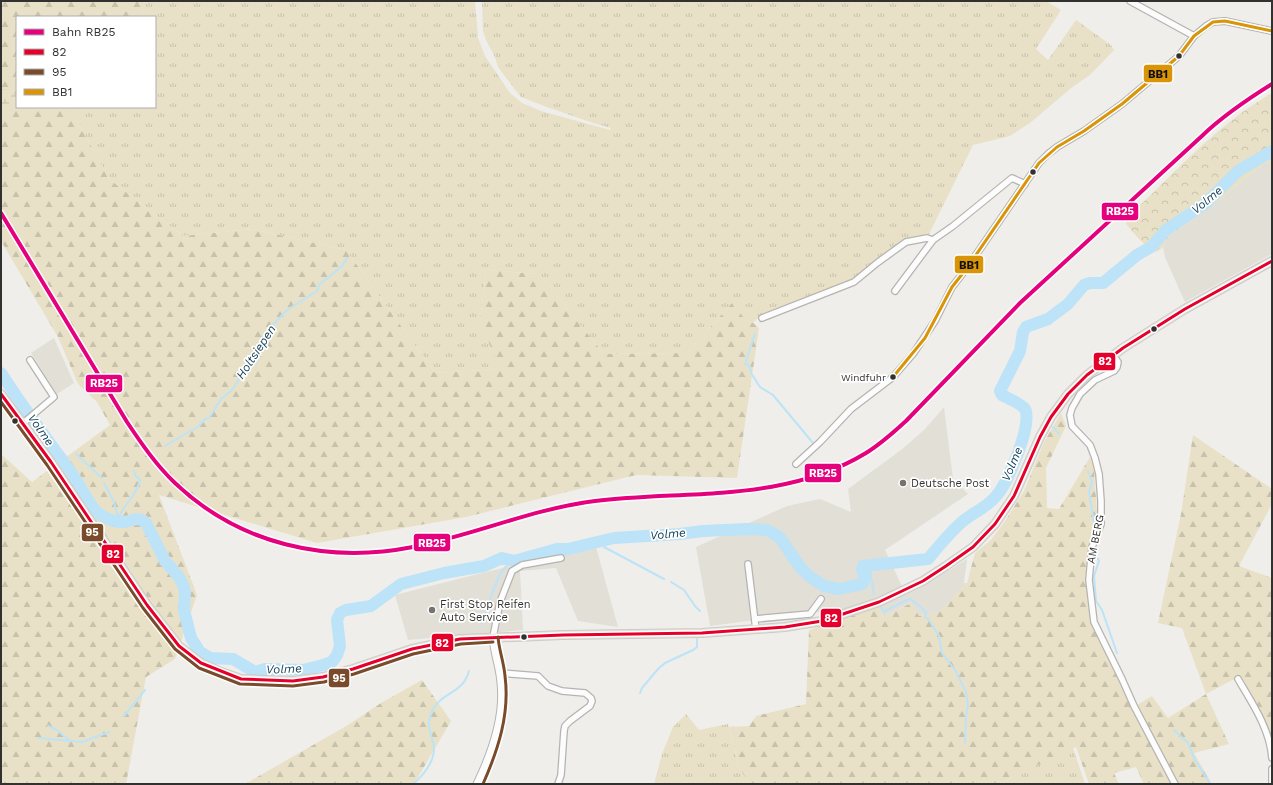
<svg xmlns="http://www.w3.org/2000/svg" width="1273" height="785" font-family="'Work Sans',sans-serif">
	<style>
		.built { fill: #e2dfd6 }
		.grass { fill: url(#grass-tufts) }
		.forest { fill: url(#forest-firs) }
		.wetland { fill: url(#wetland-marsh) }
		.park { fill: url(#park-crowns) }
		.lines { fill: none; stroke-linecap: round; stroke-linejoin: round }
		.stream { stroke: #bce3f7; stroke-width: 2 }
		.river { stroke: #bce3f7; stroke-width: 12 }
		.street-casing { stroke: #b5b4b1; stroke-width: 8 }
		.secondary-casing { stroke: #b5b4b1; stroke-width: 9 }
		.primary-casing { stroke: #cccbca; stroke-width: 10 }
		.street { stroke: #fdfcfc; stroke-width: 5.5 }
		.secondary { stroke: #fdfcfc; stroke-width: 7 }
		.primary { stroke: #e6e3da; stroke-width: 8 }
		.bus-1-casing { stroke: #fff; stroke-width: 6 }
		.bus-2-casing { stroke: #fff; stroke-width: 6 }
		.bus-3-casing { stroke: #fff; stroke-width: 6 }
		.bus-1 { stroke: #e4002b; stroke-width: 3 }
		.bus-2 { stroke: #7a4b2a; stroke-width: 3 }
		.bus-3 { stroke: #d99407; stroke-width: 3 }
		.rail-1-casing { stroke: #fff; stroke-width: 7 }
		.rail-1 { stroke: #e5007d; stroke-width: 4 }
		.bus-dot { fill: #32312f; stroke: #fff; stroke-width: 1.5 }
		.poi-dot { fill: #747370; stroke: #fff; stroke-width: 1.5 }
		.labels { text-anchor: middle; stroke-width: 3.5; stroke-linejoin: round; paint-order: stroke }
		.bus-label { font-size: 10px; fill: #32312f; stroke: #fff; text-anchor: end }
		.poi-label { font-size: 11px; fill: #32312f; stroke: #fff; text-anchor: start }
		.street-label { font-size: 11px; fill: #32312f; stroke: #fff }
		.water-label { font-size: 12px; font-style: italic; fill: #154258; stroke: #fff }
		.line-badge { stroke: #fff; stroke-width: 1.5 }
		.badge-label { font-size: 11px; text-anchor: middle; font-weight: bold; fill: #fff }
		.pale-badge-label { font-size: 11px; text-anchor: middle; font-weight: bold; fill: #111 }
	</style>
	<defs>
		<pattern id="grass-tufts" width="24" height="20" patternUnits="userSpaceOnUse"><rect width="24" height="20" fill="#e8e1c7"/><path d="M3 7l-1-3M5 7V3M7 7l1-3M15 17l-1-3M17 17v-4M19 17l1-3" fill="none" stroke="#c7c2ab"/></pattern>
		<pattern id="forest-firs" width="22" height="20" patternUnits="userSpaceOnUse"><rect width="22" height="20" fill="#e8e1c7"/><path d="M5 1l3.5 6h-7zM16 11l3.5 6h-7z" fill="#c7c2ab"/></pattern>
		<pattern id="wetland-marsh" width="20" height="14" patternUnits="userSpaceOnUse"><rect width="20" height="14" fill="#e8e1c7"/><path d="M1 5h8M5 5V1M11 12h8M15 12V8" fill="none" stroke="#c7c2ab"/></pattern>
		<pattern id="park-crowns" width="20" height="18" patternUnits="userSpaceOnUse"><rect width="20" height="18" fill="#e8e1c7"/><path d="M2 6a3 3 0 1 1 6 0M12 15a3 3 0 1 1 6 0" fill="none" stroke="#c7c2ab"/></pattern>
	</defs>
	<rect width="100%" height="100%" fill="#efeeea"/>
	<g class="built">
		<path d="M1272,161V254L1185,302L1165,257L1163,247L1169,236L1201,214L1265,163Z"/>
		<path d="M54,338L74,383L57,394L31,353Z"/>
		<path d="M944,407L953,479L968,494L885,550L906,595L928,584L967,559L964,583H967L938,613L919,616L910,603L883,618L880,604L710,626L696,547L787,506L820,499L851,512L848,489L901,450L925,429Z"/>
		<path d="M596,547L618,627L578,621L556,568L520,571L523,630L408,640L395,595L486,572Z"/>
	</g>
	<g class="grass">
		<path d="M146,1H475L478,38L485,56L510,93L522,103L541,111L610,130L611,128L593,123L544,106L521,97L516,91L498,67L495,57L486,40L483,31L482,1H1046L1061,10L1036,49L1048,60L1076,20L1111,45L1114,50L1091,74L1070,89L1030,123L1010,136L973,145L929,234L914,236L847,282L760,316L753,323L745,319L732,303L687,353L604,354L539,274L486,270L480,322L501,369L435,373L346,250L252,229L183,236L109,179L70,107H155V17H141Z"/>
		<path d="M686,714L699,730L728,724L739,767L749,784H654L662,754L673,727Z"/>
		<path d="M1073,748L1085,784H998Z"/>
	</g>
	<g class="forest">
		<path d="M1,1H146L141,17H17V107H70L109,179L183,236L252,229L346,250L435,373L500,369L480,322L486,270L539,274L604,354L687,353L732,303L745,319L753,323L759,328L737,478L636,475L466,517L317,543L159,495L197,595L175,659L146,677L126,784H1V454L32,482L110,425L97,402L78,384L58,337L1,241Z"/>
		<path d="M1061,413L1066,426L1046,468L1047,508L1059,509L1090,457L1094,470L1097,512L1088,549L1087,580L1092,623L1120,681L1132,708L1171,784H1144L1136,767L1114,773L1119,784H1089L1076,747L998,784H749L739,767L729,727L749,726L756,716L806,704L809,630L880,604L883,618L911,603L919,616L938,613L967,583L975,553L991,540L1007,518L1024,491L1044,442Z"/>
		<path d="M1193,435L1272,489V504L1239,566L1272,578V745L1238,677L1206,694L1229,744L1194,753L1212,784H1179L1137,705L1152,696L1168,718L1206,694L1182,628L1158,623L1181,514Z"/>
		<path d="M422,680L451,721L414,784H245L348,725L381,703Z"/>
	</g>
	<path class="wetland" d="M1,89L17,92V103L11,110L1,109Z"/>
	<path class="park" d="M1272,93V161L1265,163L1201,214L1169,236L1163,247L1157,252C1143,245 1136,236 1126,224L1130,215C1137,207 1146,200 1154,192C1191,155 1227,119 1272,93Z"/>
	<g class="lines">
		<g class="stream">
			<path d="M755,334L745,364L750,366L751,373L760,387L773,395L813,443"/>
			<path d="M245,370L257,362"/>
			<path d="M1053,427L1059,434"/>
			<path d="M165,446L199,426L205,419L209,418L221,399L232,390L245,370L252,357L269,329L287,310L317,291L319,285L342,266L347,258"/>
			<path d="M76,454L102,478"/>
			<path d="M1088,471L1092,482L1089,492L1095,529"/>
			<path d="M104,483L114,502L118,517"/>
			<path d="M118,522C119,508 138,495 140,480L135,475L134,471"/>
			<path d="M600,542L604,547L664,579"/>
			<path d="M1095,554L1099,561L1094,576L1096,601L1102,610L1117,653"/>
			<path d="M869,565L874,594"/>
			<path d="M671,582L684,590L695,606L700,611"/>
			<path d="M881,607L883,612L909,599H911L926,612L925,617L929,620L939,636L942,653L955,670L966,692L968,705L966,716L965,743"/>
			<path d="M482,624C488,606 493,587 502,571C505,566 509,564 514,561"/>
			<path d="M640,693L642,688L658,669L665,663L693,650L697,647V639"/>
			<path d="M124,716L145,690"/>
			<path d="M48,726L57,730L70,741"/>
			<path d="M1174,730L1188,743L1195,760L1209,782V784"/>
			<path d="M39,738L82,742L109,732"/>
			<path d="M413,784C423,776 435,761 434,747C432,733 425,727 432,711C442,691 463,694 469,671"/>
		</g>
		<path class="river" d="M1,373C23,408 49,441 73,475C80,485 88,503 96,511C102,517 115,523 124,522C133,521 139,516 146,523L165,561L179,577L184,587L185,593L184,610L191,638L200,652L210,658L233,659L255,672L265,669L303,670L323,665L332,662L337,655L340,646L337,620L340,613L346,610L371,606L401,584L444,573L484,566L502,558L514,561L557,549H568L614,538L680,534L703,531L747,529L767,530L773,533L780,538L800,567L810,577L824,586L839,589L862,584C865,580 865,575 862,570L863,566L928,559C939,546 950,532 963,521C974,512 988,507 997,495C1008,482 1033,424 1025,409C1022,404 1007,398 1002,395L1000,391L1020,351L1023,332L1026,327L1048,319L1068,304L1084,285L1090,283H1103L1137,255L1151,247L1166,230L1206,203L1238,171L1272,151"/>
		<g class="street-casing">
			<g id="street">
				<path d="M1130,1L1194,36"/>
				<path d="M895,291L933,240"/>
				<path d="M762,318L854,282L877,263L906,242L927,238L933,240L953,226L1012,178L1025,184"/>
				<path d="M1113,355L1118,362L1117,367L1114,371L1095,380L1080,394L1072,408L1070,415L1072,426L1090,445L1095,458L1099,474L1101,501V524L1092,547L1089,580L1094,622L1122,679L1134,706L1175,784"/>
				<path d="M22,424L54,397L30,360"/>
				<path d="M796,464L820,442L851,409L893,377L913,354L935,321L952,287L967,268L1039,163L1048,154L1057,147L1084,131L1122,104L1179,56L1194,36L1206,26L1213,22L1225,21L1272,31"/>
				<path d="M748,564L756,630"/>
				<path d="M755,619L810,614L821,599"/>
				<path d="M493,637L500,602L512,571L522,565L561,558"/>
				<path d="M500,673L538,676L548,686L562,691L585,693L591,698L592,701L590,706L570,721L565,726L564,731L561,775L558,784"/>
				<path d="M1238,679C1252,703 1270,729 1272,758"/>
				<path d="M1272,784V769"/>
			</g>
		</g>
		<g class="secondary-casing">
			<path id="secondary" d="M477,784C492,753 505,717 501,683C500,667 494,653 493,637"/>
		</g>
		<g class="primary-casing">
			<path id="primary" d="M1,394L51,462L147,605L179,646L201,663L221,672L241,679L293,681L323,677L353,669L412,649L460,639L563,635L702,633L785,627L822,621L879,602L923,581L946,566L973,547L995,524L1014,496L1040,437L1051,417L1068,394L1087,375L1123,348L1185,309L1272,261"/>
		</g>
		<use href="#street" class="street"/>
		<use href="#secondary" class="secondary"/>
		<use href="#primary" class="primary"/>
		<g class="bus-1-casing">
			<path id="bus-1" d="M1,394L51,462L147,605L179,646L201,663L241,679L293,681L323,677L353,669L412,649L460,639L563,635L702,633L785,627L822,621L879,602L923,581L946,566L973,547L995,524L1014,496L1040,437L1051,417L1068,394L1087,375L1123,348L1185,309L1272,261"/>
		</g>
		<g class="bus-2-casing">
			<g id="bus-2">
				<path d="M1,402L47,465L143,608L175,649L199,668L240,684L293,686L324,682L354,674L413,654L461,644L493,642"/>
				<path d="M483,784C498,750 510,714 505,676C504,663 499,650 498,637"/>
			</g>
		</g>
		<g class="bus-3-casing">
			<path id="bus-3" d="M893,377L925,338L952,287L967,268L1039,163L1057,147L1084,131L1122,104L1179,56L1194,36L1213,22L1225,21L1272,31"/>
		</g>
		<use href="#bus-1" class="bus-1"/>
		<use href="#bus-2" class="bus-2"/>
		<use href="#bus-3" class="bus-3"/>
		<g class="rail-1-casing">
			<path id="rail-1" d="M1,213L127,422C141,443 156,465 175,483C239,544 326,564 413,547C474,535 532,509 595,501C686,490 784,503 866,453C881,444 894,432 906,421L1020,303L1203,135C1224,115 1248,99 1272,84"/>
		</g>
		<use href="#rail-1" class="rail-1"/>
	</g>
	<g class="bus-dot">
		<circle cx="1179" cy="56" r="3.5"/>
		<circle cx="1033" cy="172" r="3.5"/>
		<circle cx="1154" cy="329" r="3.5"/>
		<circle cx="893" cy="377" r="3.5"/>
		<circle cx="15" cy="421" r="3.5"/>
		<circle cx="524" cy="637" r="3.5"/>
	</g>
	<g class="poi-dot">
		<circle cx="903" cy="483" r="4"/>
		<circle cx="432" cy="610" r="4"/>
	</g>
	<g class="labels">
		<g class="bus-label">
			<text x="886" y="381">Windfuhr</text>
		</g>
		<g class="poi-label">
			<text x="911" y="487">Deutsche Post</text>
			<text x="440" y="608">First Stop Reifen<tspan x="440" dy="13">Auto Service</tspan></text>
		</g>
		<g class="street-label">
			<text transform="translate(1095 539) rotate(-79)" y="4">AM BERG</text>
		</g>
		<g class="water-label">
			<text transform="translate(1207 200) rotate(-40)" y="4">Volme</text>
			<text transform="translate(256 352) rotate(-57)" y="4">Holtsiepen</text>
			<text transform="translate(41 430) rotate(55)" y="4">Volme</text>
			<text transform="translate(1012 464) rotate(-67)" y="4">Volme</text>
			<text transform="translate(668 534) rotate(-5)" y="4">Volme</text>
			<text transform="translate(284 669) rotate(-2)" y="4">Volme</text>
		</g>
	</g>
	<g class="line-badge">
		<rect x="1143" y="64" width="30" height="19" rx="4" fill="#d99407"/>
		<rect x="1101" y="202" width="38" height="19" rx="4" fill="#e5007d"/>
		<rect x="954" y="255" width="30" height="19" rx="4" fill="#d99407"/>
		<rect x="1093" y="352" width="23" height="19" rx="4" fill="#e4002b"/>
		<rect x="85" y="374" width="38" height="19" rx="4" fill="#e5007d"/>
		<rect x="804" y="463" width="38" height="20" rx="4" fill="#e5007d"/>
		<rect x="81" y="523" width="23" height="19" rx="4" fill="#7a4b2a"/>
		<rect x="413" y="533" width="38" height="19" rx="4" fill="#e5007d"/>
		<rect x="101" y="544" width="23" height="20" rx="4" fill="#e4002b"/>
		<rect x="820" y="608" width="22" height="20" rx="4" fill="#e4002b"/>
		<rect x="431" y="633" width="23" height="19" rx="4" fill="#e4002b"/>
		<rect x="328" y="668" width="22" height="20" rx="4" fill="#7a4b2a"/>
	</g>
	<g class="badge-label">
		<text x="1120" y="215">RB25</text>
		<text x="1105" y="365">82</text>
		<text x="104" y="387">RB25</text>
		<text x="823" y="477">RB25</text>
		<text x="92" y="536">95</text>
		<text x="432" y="547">RB25</text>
		<text x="113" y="558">82</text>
		<text x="831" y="622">82</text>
		<text x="442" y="647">82</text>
		<text x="339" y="682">95</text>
	</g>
	<g class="pale-badge-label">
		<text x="1158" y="78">BB1</text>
		<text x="969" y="269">BB1</text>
	</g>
	<rect width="1273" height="785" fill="none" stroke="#32312f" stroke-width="4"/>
	<rect x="16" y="16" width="140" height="92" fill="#ffffff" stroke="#adadac"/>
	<rect x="24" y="29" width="20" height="6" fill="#e5007d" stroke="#adadac"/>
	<text x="52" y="36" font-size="12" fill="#32312f">Bahn RB25</text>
	<rect x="24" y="49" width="20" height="6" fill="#e4002b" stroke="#adadac"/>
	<text x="52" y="56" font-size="12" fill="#32312f">82</text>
	<rect x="24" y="69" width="20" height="6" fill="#7a4b2a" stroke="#adadac"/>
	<text x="52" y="76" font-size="12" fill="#32312f">95</text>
	<rect x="24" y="89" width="20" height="6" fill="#d99407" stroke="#adadac"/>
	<text x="52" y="96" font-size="12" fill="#32312f">BB1</text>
</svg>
